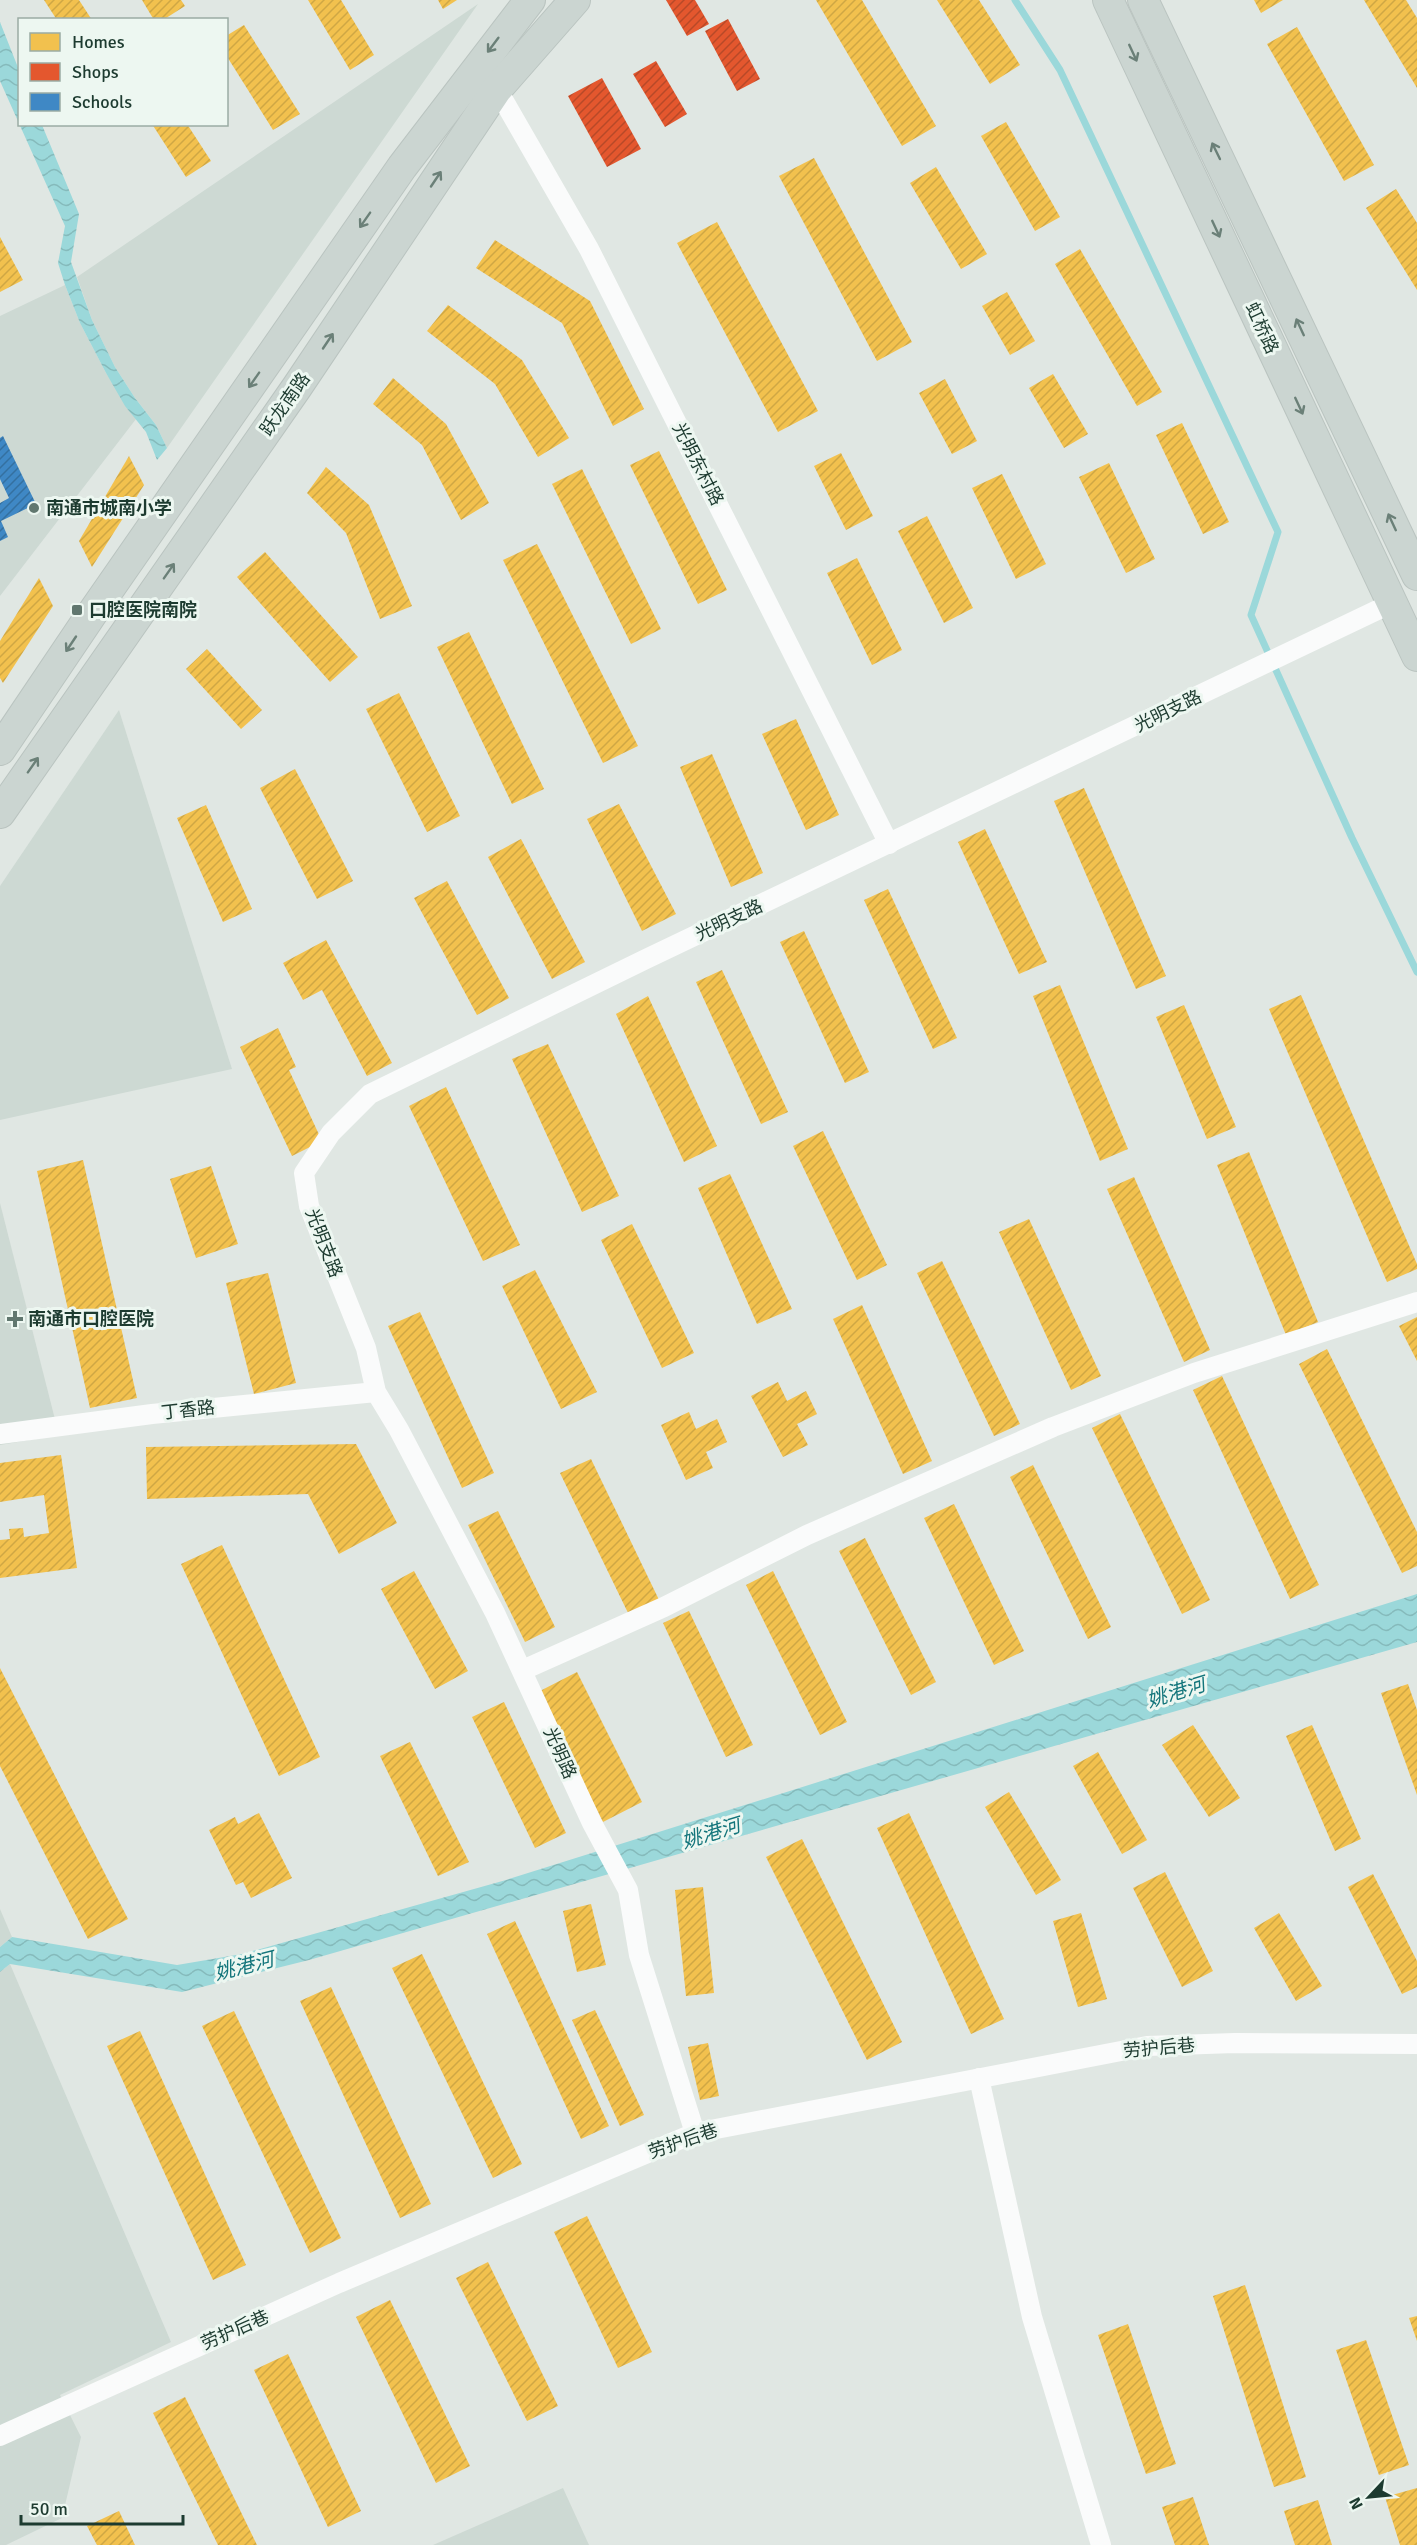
<svg xmlns="http://www.w3.org/2000/svg" width="1417" height="2545" font-family="Signika,'Noto Sans SC',sans-serif">
	<style>
		.built { fill: #cdd9d3 }
		.water { fill: url(#water-waves) }
		.homes { fill: url(#homes-hatch) }
		.shops { fill: url(#shops-hatch) }
		.schools { fill: url(#schools-hatch) }
		.lines { fill: none; stroke-linecap: round; stroke-linejoin: round }
		.stream { stroke: #9bd8da; stroke-width: 7 }
		.primary-casing { stroke: #bac4c0; stroke-width: 32 }
		.minor { stroke: #fafbfb; stroke-width: 20 }
		.primary { stroke: #cbd5d1; stroke-width: 30 }
		.oneway { stroke: #6b8078 }
		.poi-dot { fill: #61776f; stroke: #edf7f1; stroke-width: 2 }
		.labels { text-anchor: middle; stroke-width: 6; stroke-linejoin: round; paint-order: stroke }
		.street-label { font-size: 18px; fill: #1d3b30; stroke: #edf7f1 }
		.poi-label { font-size: 18px; font-weight: bold; fill: #1d3b30; stroke: #edf7f1; text-anchor: start }
		.water-label { font-size: 20px; font-style: italic; fill: #13757b; stroke: #edf7f1 }
	</style>
	<defs>
		<pattern id="water-waves" width="16" height="10" patternUnits="userSpaceOnUse" patternTransform="scale(1.5)"><rect width="16" height="10" fill="#9bd8da"/><path d="M0 5q4-4 8 0t8 0" fill="none" stroke="#85babb"/></pattern>
		<pattern id="homes-hatch" width="6" height="6" patternUnits="userSpaceOnUse" patternTransform="scale(1.5)"><rect width="6" height="6" fill="#f2c14e"/><path d="M-1 1l2-2M0 6l6-6M5 7l2-2" fill="none" stroke="#cfa744"/></pattern>
		<pattern id="shops-hatch" width="6" height="6" patternUnits="userSpaceOnUse" patternTransform="scale(1.5)"><rect width="6" height="6" fill="#e4572e"/><path d="M-1 1l2-2M0 6l6-6M5 7l2-2" fill="none" stroke="#b84928"/></pattern>
		<pattern id="schools-hatch" width="6" height="6" patternUnits="userSpaceOnUse" patternTransform="scale(1.5)"><rect width="6" height="6" fill="#3f88c5"/><path d="M-1 1l2-2M0 6l6-6M5 7l2-2" fill="none" stroke="#3470a0"/></pattern>
	</defs>
	<rect width="100%" height="100%" fill="#e0e7e3"/>
	<g class="built">
		<path d="M478,4L167,448L156,425L135,398L115,367L92,320L77,277Z"/>
		<path d="M65,285L80,323L106,373L136,419L0,596V316Z"/>
		<path d="M119,710L232,1069L0,1120V886Z"/>
		<path d="M0,1203L59,1435L0,1445Z"/>
		<path d="M0,1909L12,1937L0,1947Z"/>
		<path d="M10,1964L171,2342L60,2395L81,2437L62,2518L6,2545H0V1972Z"/>
		<path d="M563,2488L589,2545H433Z"/>
	</g>
	<g class="water">
		<path d="M0,22L19,70L20,124L42,125L79,214L71,262L92,320L115,367L135,398L156,425L167,448L157,460L146,432L125,406L106,373L80,323L65,285L58,263L65,226L0,81Z"/>
		<path d="M1417,1594V1642L309,1960L182,1992L10,1964L0,1972V1947L12,1937L177,1965L242,1954L506,1880Z"/>
	</g>
	<g class="homes">
		<path d="M44,0H79L92,20H57Z"/>
		<path d="M142,0H181L185,6L163,20H154Z"/>
		<path d="M308,0H341L374,55L350,70Z"/>
		<path d="M438,0H457L443,9Z"/>
		<path d="M816,0H862L936,126L902,146Z"/>
		<path d="M937,0H979L1020,65L990,84Z"/>
		<path d="M1254,0H1283L1261,13Z"/>
		<path d="M1364,0H1406L1417,18V88Z"/>
		<path d="M244,25L300,114L273,130L226,55V36Z"/>
		<path d="M1297,27L1374,165L1344,181L1267,44Z"/>
		<path d="M1006,122L1060,217L1035,231L981,136Z"/>
		<path d="M152,124H187L211,161L186,177Z"/>
		<path d="M814,158L912,342L877,361L779,176Z"/>
		<path d="M936,167L987,254L961,269L910,183Z"/>
		<path d="M1396,189L1417,223V290L1366,208Z"/>
		<path d="M717,222L818,411L778,432L677,243Z"/>
		<path d="M0,237L23,280L0,292Z"/>
		<path d="M495,240L590,301L644,409L613,426L562,323L476,268Z"/>
		<path d="M1080,249L1162,392L1137,406L1055,264Z"/>
		<path d="M1007,292L1035,341L1010,355L982,306Z"/>
		<path d="M448,305L522,360L569,438L538,457L495,384L427,331Z"/>
		<path d="M1053,374L1088,434L1064,448L1029,388Z"/>
		<path d="M393,378L446,424L489,503L461,520L422,445L373,404Z"/>
		<path d="M945,379L977,441L952,454L919,393Z"/>
		<path d="M1182,423L1229,522L1203,534L1156,435Z"/>
		<path d="M659,451L727,590L698,604L630,465Z"/>
		<path d="M841,453L873,516L846,530L814,466Z"/>
		<path d="M129,456L144,485L92,567L79,541Z"/>
		<path d="M1109,463L1155,559L1126,573L1079,477Z"/>
		<path d="M326,467L369,505L412,606L380,619L346,533L307,493Z"/>
		<path d="M582,469L661,629L631,644L552,484Z"/>
		<path d="M1002,474L1046,564L1016,579L972,488Z"/>
		<path d="M927,516L973,608L944,623L898,531Z"/>
		<path d="M537,544L638,746L603,763L503,560Z"/>
		<path d="M265,552L358,657L330,682L237,577Z"/>
		<path d="M857,558L902,650L872,665L827,573Z"/>
		<path d="M39,578L53,606L3,683L0,678V641Z"/>
		<path d="M469,632L544,789L512,804L437,647Z"/>
		<path d="M207,649L262,710L241,729L186,669Z"/>
		<path d="M399,693L460,816L427,832L366,709Z"/>
		<path d="M796,719L839,815L806,830L762,734Z"/>
		<path d="M712,754L763,873L731,887L680,767Z"/>
		<path d="M295,769L353,881L317,899L260,788Z"/>
		<path d="M1084,788L1166,976L1136,989L1054,801Z"/>
		<path d="M619,804L676,914L642,931L587,819Z"/>
		<path d="M206,805L252,909L223,922L177,818Z"/>
		<path d="M985,829L1047,962L1019,974L958,842Z"/>
		<path d="M521,839L585,962L552,979L488,857Z"/>
		<path d="M447,881L509,998L477,1015L414,898Z"/>
		<path d="M888,889L957,1038L933,1049L864,900Z"/>
		<path d="M804,931L869,1072L845,1083L780,942Z"/>
		<path d="M326,940L392,1063L367,1076L322,990L303,1000L283,963Z"/>
		<path d="M722,970L788,1112L761,1124L696,982Z"/>
		<path d="M1060,985L1128,1149L1100,1161L1033,996Z"/>
		<path d="M1301,995L1417,1264V1269L1387,1282L1269,1009Z"/>
		<path d="M648,996L717,1146L684,1162L616,1014Z"/>
		<path d="M1184,1005L1236,1127L1207,1139L1156,1017Z"/>
		<path d="M278,1028L296,1067L289,1070L322,1141L292,1156L240,1047Z"/>
		<path d="M548,1044L619,1196L582,1212L512,1059Z"/>
		<path d="M446,1087L520,1245L483,1261L409,1106Z"/>
		<path d="M823,1131L887,1265L857,1280L793,1146Z"/>
		<path d="M1249,1152L1318,1322L1286,1335L1217,1165Z"/>
		<path d="M83,1160L137,1398L90,1408L37,1171Z"/>
		<path d="M211,1166L238,1244L196,1258L170,1179Z"/>
		<path d="M730,1174L792,1309L757,1324L698,1188Z"/>
		<path d="M1134,1177L1210,1350L1184,1362L1107,1189Z"/>
		<path d="M1029,1219L1101,1376L1071,1390L999,1232Z"/>
		<path d="M632,1224L694,1353L662,1368L601,1240Z"/>
		<path d="M942,1261L1020,1424L994,1436L917,1273Z"/>
		<path d="M535,1270L597,1392L561,1409L502,1286Z"/>
		<path d="M268,1273L296,1383L254,1394L226,1283Z"/>
		<path d="M862,1305L932,1461L903,1474L833,1319Z"/>
		<path d="M420,1312L494,1473L462,1488L388,1326Z"/>
		<path d="M1417,1317V1361L1399,1326Z"/>
		<path d="M1327,1349L1417,1532V1566L1402,1573L1299,1364Z"/>
		<path d="M1222,1376L1319,1585L1290,1599L1193,1390Z"/>
		<path d="M778,1382L787,1401L806,1391L817,1414L797,1424L808,1445L783,1457L751,1396Z"/>
		<path d="M689,1412L696,1429L717,1419L727,1442L706,1452L713,1468L686,1480L661,1425Z"/>
		<path d="M1120,1414L1210,1600L1182,1614L1092,1428Z"/>
		<path d="M356,1444L397,1523L339,1554L308,1494L147,1499L146,1447Z"/>
		<path d="M61,1455L77,1568L0,1578V1540L10,1539L9,1529L23,1528L24,1537L49,1533L44,1495L0,1502V1463Z"/>
		<path d="M591,1459L661,1604L631,1619L560,1473Z"/>
		<path d="M1033,1465L1111,1627L1088,1639L1010,1477Z"/>
		<path d="M954,1504L1024,1651L994,1665L924,1518Z"/>
		<path d="M498,1511L555,1627L525,1642L468,1525Z"/>
		<path d="M865,1538L936,1682L911,1695L839,1551Z"/>
		<path d="M222,1545L320,1757L279,1776L181,1564Z"/>
		<path d="M414,1571L468,1671L435,1689L381,1589Z"/>
		<path d="M773,1571L847,1722L820,1735L746,1585Z"/>
		<path d="M689,1611L753,1745L726,1757L663,1623Z"/>
		<path d="M0,1668L128,1919L88,1939L0,1766Z"/>
		<path d="M577,1672L642,1802L603,1822L538,1692Z"/>
		<path d="M1408,1684L1417,1710V1795L1381,1693Z"/>
		<path d="M504,1702L566,1833L535,1848L472,1717Z"/>
		<path d="M1193,1725L1240,1798L1209,1817L1162,1745Z"/>
		<path d="M1312,1725L1361,1839L1335,1851L1286,1736Z"/>
		<path d="M410,1742L469,1862L438,1876L380,1756Z"/>
		<path d="M1098,1752L1147,1840L1122,1854L1073,1766Z"/>
		<path d="M1009,1792L1061,1880L1036,1895L985,1807Z"/>
		<path d="M259,1813L292,1878L251,1898L243,1882L236,1885L209,1830L235,1817L238,1824Z"/>
		<path d="M909,1813L1004,2019L971,2034L877,1828Z"/>
		<path d="M802,1839L902,2042L867,2060L766,1857Z"/>
		<path d="M1165,1872L1213,1971L1182,1987L1133,1888Z"/>
		<path d="M1373,1874L1417,1961V1987L1402,1994L1348,1887Z"/>
		<path d="M703,1887L714,1993L686,1996L675,1890Z"/>
		<path d="M591,1904L606,1965L577,1972L563,1911Z"/>
		<path d="M1081,1913L1107,1999L1078,2007L1053,1921Z"/>
		<path d="M1279,1913L1322,1986L1296,2001L1254,1928Z"/>
		<path d="M515,1921L609,2126L581,2139L487,1934Z"/>
		<path d="M422,1954L522,2164L493,2178L392,1968Z"/>
		<path d="M331,1987L431,2204L400,2218L300,2001Z"/>
		<path d="M595,2010L644,2115L620,2126L572,2020Z"/>
		<path d="M234,2011L341,2238L310,2253L202,2026Z"/>
		<path d="M140,2031L246,2265L213,2280L107,2046Z"/>
		<path d="M708,2043L719,2096L700,2100L688,2047Z"/>
		<path d="M587,2216L652,2352L618,2368L554,2232Z"/>
		<path d="M488,2262L558,2406L527,2421L456,2278Z"/>
		<path d="M1245,2285L1306,2477L1274,2487L1213,2296Z"/>
		<path d="M390,2300L470,2466L436,2483L356,2317Z"/>
		<path d="M1417,2316V2341L1409,2318Z"/>
		<path d="M1128,2324L1176,2464L1146,2474L1098,2335Z"/>
		<path d="M1366,2340L1409,2465L1379,2475L1336,2350Z"/>
		<path d="M288,2354L361,2511L328,2527L254,2370Z"/>
		<path d="M185,2397L257,2545H218L153,2413Z"/>
		<path d="M1417,2488V2545H1400L1385,2497Z"/>
		<path d="M1193,2497L1209,2545H1175L1162,2507Z"/>
		<path d="M1318,2500L1332,2545H1295L1284,2511Z"/>
		<path d="M119,2511L135,2545H97L87,2526Z"/>
	</g>
	<g class="shops">
		<path d="M666,0H695L709,24L687,36Z"/>
		<path d="M728,19L760,79L737,91L705,31Z"/>
		<path d="M656,61L687,114L665,127L633,74Z"/>
		<path d="M602,78L641,149L607,167L568,96Z"/>
	</g>
	<path class="schools" d="M3,436L36,504L1,521L8,537L0,541V503L9,498L0,479V438Z"/>
	<g class="lines">
		<path class="stream" d="M1015,0L1060,70L1278,532L1251,615L1352,838L1417,972"/>
		<g class="primary-casing">
			<g id="primary">
				<path d="M1108,0L1417,656"/>
				<path d="M1143,0L1417,575"/>
				<path d="M0,750L91,615L402,167L530,0"/>
				<path d="M0,813L297,387L497,89L575,0"/>
			</g>
		</g>
		<g class="minor">
			<path d="M497,89L589,249L889,844"/>
			<path d="M0,1434L152,1414L376,1392"/>
			<path d="M523,1670L664,1607L807,1535L1053,1427L1194,1373L1417,1302"/>
			<path d="M979,2078L1032,2317L1101,2545"/>
			<path d="M695,2133L639,1955L628,1890L592,1823L495,1613L399,1430L376,1392L366,1348L309,1206L304,1173L331,1133L370,1094L646,959L1392,603"/>
			<path d="M0,2436L339,2283L695,2133L1147,2046L1235,2043L1417,2044"/>
		</g>
		<use href="#primary" class="primary"/>
	</g>
	<defs><path id="oneway-shaft" d="M-6 0H5M1.5-3L5.5 0L1.5 3" fill="none" stroke-width="1.6" stroke-linecap="round" stroke-linejoin="round" transform="scale(1.5)"/></defs>
	<g class="oneway">
		<use href="#oneway-shaft" transform="translate(493 45) rotate(127)"/>
		<use href="#oneway-shaft" transform="translate(1133 53) rotate(65)"/>
		<use href="#oneway-shaft" transform="translate(1216 151) rotate(-116)"/>
		<use href="#oneway-shaft" transform="translate(436 179) rotate(-56)"/>
		<use href="#oneway-shaft" transform="translate(365 220) rotate(125)"/>
		<use href="#oneway-shaft" transform="translate(1216 229) rotate(65)"/>
		<use href="#oneway-shaft" transform="translate(1300 327) rotate(-115)"/>
		<use href="#oneway-shaft" transform="translate(328 341) rotate(-56)"/>
		<use href="#oneway-shaft" transform="translate(254 380) rotate(125)"/>
		<use href="#oneway-shaft" transform="translate(1299 406) rotate(65)"/>
		<use href="#oneway-shaft" transform="translate(1392 522) rotate(-115)"/>
		<use href="#oneway-shaft" transform="translate(169 571) rotate(-55)"/>
		<use href="#oneway-shaft" transform="translate(71 644) rotate(124)"/>
		<use href="#oneway-shaft" transform="translate(33 765) rotate(-55)"/>
	</g>
	<g class="poi-dot">
		<circle cx="34" cy="508" r="6"/>
		<rect x="71" y="604" width="12" height="12" rx="3"/>
		<path d="M12 1310h6v6h6v6h-6v6h-6v-6h-6v-6h6z"/>
	</g>
	<g class="labels">
		<g class="street-label">
			<text transform="translate(1262 328) rotate(65)" y="6">虹桥路</text>
			<text transform="translate(285 404) rotate(-55)" y="6">跃龙南路</text>
			<text transform="translate(698 464) rotate(63)" y="6">光明东村路</text>
			<text transform="translate(1168 711) rotate(-26)" y="6">光明支路</text>
			<text transform="translate(729 920) rotate(-25)" y="6">光明支路</text>
			<text transform="translate(324 1243) rotate(69)" y="6">光明支路</text>
			<text transform="translate(188 1410) rotate(-6)" y="6">丁香路</text>
			<text transform="translate(560 1753) rotate(66)" y="6">光明路</text>
			<text transform="translate(1159 2048) rotate(-5)" y="6">劳护后巷</text>
			<text transform="translate(683 2141) rotate(-19)" y="6">劳护后巷</text>
			<text transform="translate(235 2330) rotate(-24)" y="6">劳护后巷</text>
		</g>
		<g class="poi-label">
			<text x="46" y="514">南通市城南小学</text>
			<text x="89" y="616">口腔医院南院</text>
			<text x="28" y="1325">南通市口腔医院</text>
		</g>
		<g class="water-label">
			<text transform="translate(1176 1692) rotate(-17)" y="7">姚港河</text>
			<text transform="translate(711 1833) rotate(-17)" y="7">姚港河</text>
			<text transform="translate(244 1966) rotate(-14)" y="7">姚港河</text>
		</g>
	</g>
	<rect x="18" y="18" width="210" height="108" fill="#edf7f1" stroke="#9aaca4" stroke-width="1.5"/>
	<rect x="30" y="33" width="30" height="18" fill="#f2c14e" stroke="#9aaca4" stroke-width="1.5"/>
	<text x="72" y="48" font-size="18" fill="#1d3b30">Homes</text>
	<rect x="30" y="63" width="30" height="18" fill="#e4572e" stroke="#9aaca4" stroke-width="1.5"/>
	<text x="72" y="78" font-size="18" fill="#1d3b30">Shops</text>
	<rect x="30" y="93" width="30" height="18" fill="#3f88c5" stroke="#9aaca4" stroke-width="1.5"/>
	<text x="72" y="108" font-size="18" fill="#1d3b30">Schools</text>
	<g transform="translate(1369 2497) rotate(244)" stroke="#edf7f1" stroke-width="4.5" paint-order="stroke">
	<path d="M0-4.5L10 22L0 15L-10 22Z" fill="#1d3b30"/>
	<text y="-9" font-size="16" font-weight="bold" text-anchor="middle" fill="#1d3b30">N</text>
	</g>
	<path d="M21 2515v9h162v-9" fill="none" stroke="#1d3b30" stroke-width="3"/>
	<text x="30" y="2515" font-size="18" fill="#1d3b30" stroke="#edf7f1" stroke-width="4.5" paint-order="stroke">50 m</text>
</svg>
